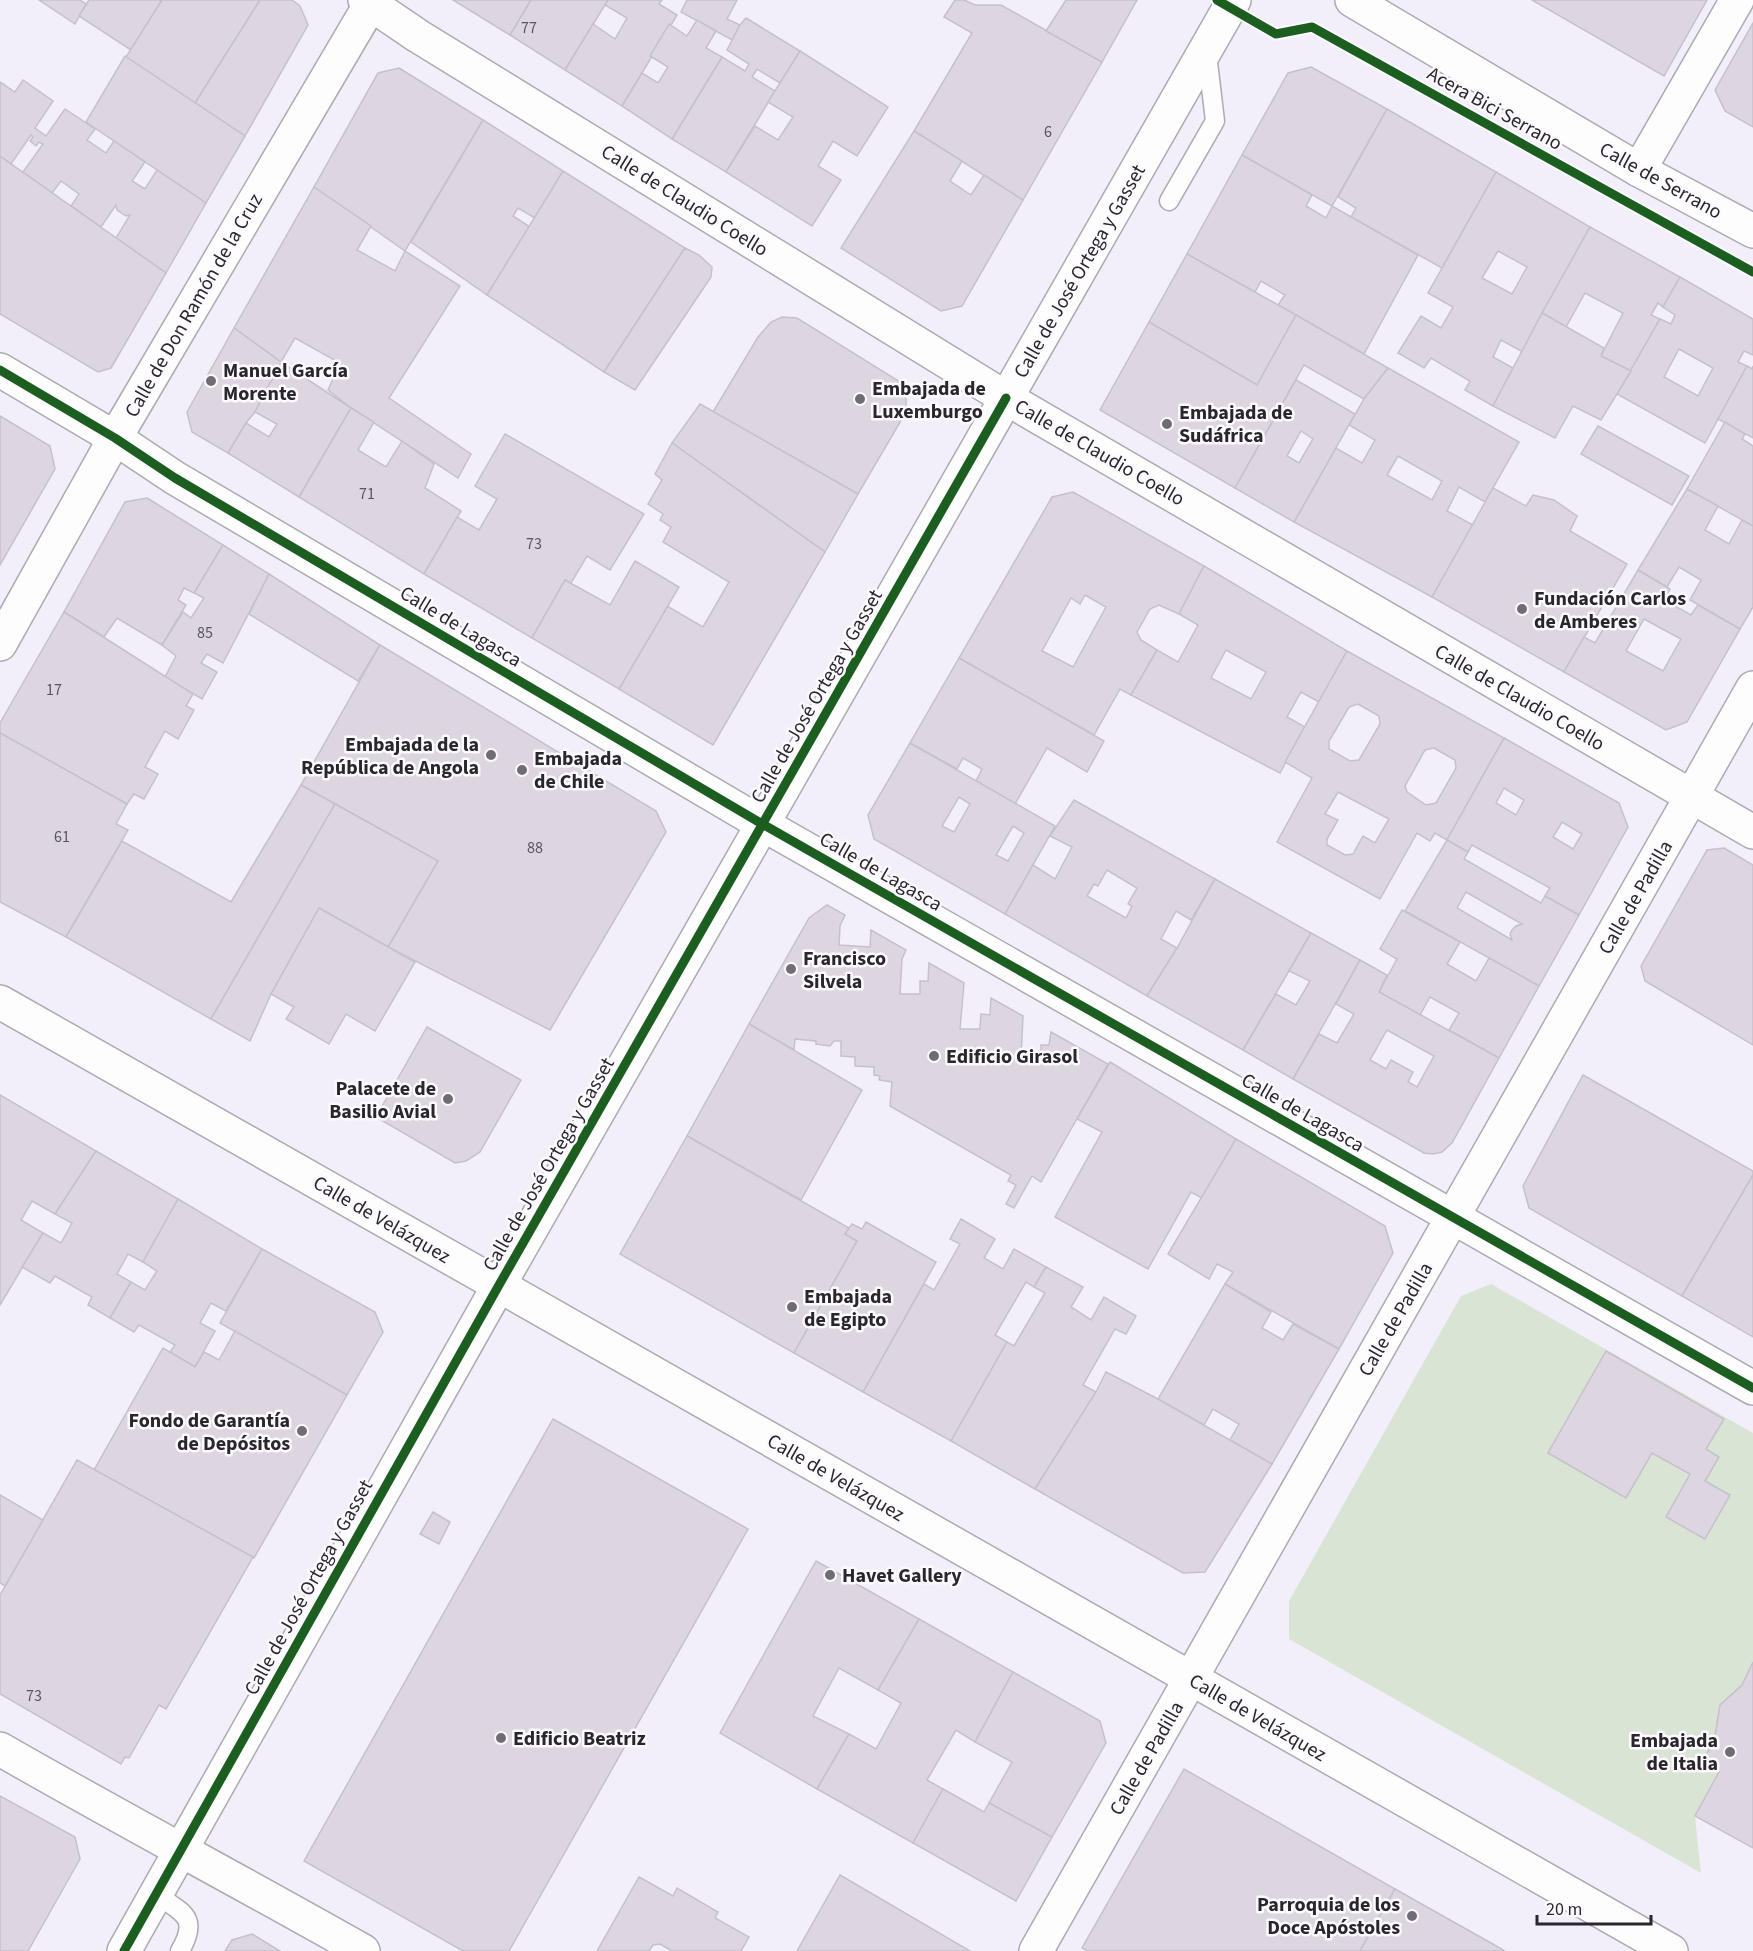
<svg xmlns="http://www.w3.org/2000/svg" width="1753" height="1951" font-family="'Source Sans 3',sans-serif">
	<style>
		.green { fill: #d9e4d5 }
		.building { fill: #ddd6e1; stroke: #c5c1ca; stroke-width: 1.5; fill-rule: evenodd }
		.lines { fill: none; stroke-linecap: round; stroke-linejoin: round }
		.lane-casing { stroke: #acaab2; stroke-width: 21 }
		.street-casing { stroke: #acaab2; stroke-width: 36 }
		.secondary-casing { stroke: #acaab2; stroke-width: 36 }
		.lane { stroke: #fdfdfe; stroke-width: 18 }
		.street { stroke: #fdfdfe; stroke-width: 33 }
		.secondary { stroke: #fdfdfe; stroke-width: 33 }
		.cycleway-casing { stroke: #fcfaff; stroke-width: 13 }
		.cycleway { stroke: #1b5e20; stroke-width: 9 }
		.poi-dot { fill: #6f6c75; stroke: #fcfaff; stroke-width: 2 }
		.labels { text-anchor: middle; stroke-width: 5; stroke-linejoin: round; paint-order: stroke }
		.number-label { font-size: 16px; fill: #59555e }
		.street-label { font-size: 20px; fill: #29262e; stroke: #fcfaff }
		.poi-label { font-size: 20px; font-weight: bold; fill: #29262e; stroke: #fcfaff; text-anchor: start }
	</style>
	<rect width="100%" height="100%" fill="#f2effa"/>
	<path class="green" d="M1491,1284L1753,1433V1662L1742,1685L1720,1705L1714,1742L1702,1763L1719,1772L1695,1816L1701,1873L1289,1639V1601L1461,1296Z"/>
	<g class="building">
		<path d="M39,0H80L86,4L75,24Z"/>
		<path d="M89,0H162L131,50L79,16Z"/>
		<path d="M162,0H260L195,103L126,57Z"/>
		<path d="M260,0H292L300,6L308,25L245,136L195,103Z"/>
		<path d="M453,0H531L510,35Z"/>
		<path d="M531,0H608L565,70L510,35Z"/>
		<path d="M608,0H662L659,4L677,15L622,106L565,70L593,24L615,39L627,18L605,5Z"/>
		<path d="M687,0H737L727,19L740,25L732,40L681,12Z"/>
		<path d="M955,0H964L975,5H1001L1102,62L1023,200L914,131L972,33L944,17Z"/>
		<path d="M1066,0H1137L1102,62L1046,31Z"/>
		<path d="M1532,0H1707L1664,76Z"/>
		<path d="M746,18L800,51L780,83L757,69L752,77L775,91L726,172L672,139L722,57L745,71L749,64L727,50L740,25Z"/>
		<path d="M697,20L716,31L706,48L722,57L672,139L622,106L642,73L658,83L668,67L650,56L669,24L687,36Z"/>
		<path d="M1753,23V127L1725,111L1715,90Z"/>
		<path d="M800,51L888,107L857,156L833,141L818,166L841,180L812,226L726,172L755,126L778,140L793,117L768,102Z"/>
		<path d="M125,56L245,136L206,203L86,122Z"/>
		<path d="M1311,67L1387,109L1332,206L1242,155L1288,73Z"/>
		<path d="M399,68L483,120L405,251L314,187L378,73Z"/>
		<path d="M23,80L53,101L35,128L46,136L65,109L95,129L87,140L106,153L114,141L145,162L132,181L145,189L157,170L206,203L166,273L116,238L130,215L126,216L117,210L116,205L101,227L71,206L79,194L61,181L52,193L23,172L43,144L39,142L36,146L30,141L33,137L31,135L11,164L0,156V82L15,92Z"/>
		<path d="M1387,109L1496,172L1442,268L1351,217L1356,208L1338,197Z"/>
		<path d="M483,120L563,171L535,218L518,208L513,216L530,227L487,295L411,242Z"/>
		<path d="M914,131L962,161L950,181L971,195L984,175L1023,200L962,306L941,311L841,248Z"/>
		<path d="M1242,155L1312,195L1306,206L1326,218L1332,206L1418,255L1364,354L1278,305L1285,295L1261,281L1255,292L1187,254Z"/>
		<path d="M0,156L166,273L111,368L98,372L0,314Z"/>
		<path d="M563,171L685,248L604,372L487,295Z"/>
		<path d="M1496,172L1590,227L1523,352L1501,340L1493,357L1513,368L1493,406L1465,390L1470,381L1431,358L1424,368L1398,353L1421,316L1441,328L1453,307L1428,293ZM1498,251L1527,267L1512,294L1482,278Z"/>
		<path d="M314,187L371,226L357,250L395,271L405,251L460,286L389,398L471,454L458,478L351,408L328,390L340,363L295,338L281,362L234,328Z"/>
		<path d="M1590,227L1680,277L1663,307L1658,303L1651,315L1660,319L1631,371L1601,356L1623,313L1585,293L1566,327L1542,313Z"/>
		<path d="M685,248L699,255L712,267L711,277L635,390L604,372Z"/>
		<path d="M1187,254L1296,315L1257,385L1149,322Z"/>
		<path d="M1680,277L1753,319V355L1744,351L1738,362L1747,366L1705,443L1617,394L1660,319L1671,324L1675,315L1663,307ZM1679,349L1713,368L1698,396L1664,377Z"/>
		<path d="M1542,313L1604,348L1601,356L1631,371L1601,420L1573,406L1555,438L1493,406Z"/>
		<path d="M1296,315L1388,368L1364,399L1304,365L1235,488L1100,410L1149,322L1257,385Z"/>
		<path d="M782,317L797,318L897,380L904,388L906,399V412L858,494L713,412L758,337L771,322Z"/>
		<path d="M234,328L281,362L255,412L246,423L228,453L192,432L187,412Z"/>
		<path d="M281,362L351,408L299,497L228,453L246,423L269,437L277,424L255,412Z"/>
		<path d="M1747,366L1752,369L1753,366V438L1718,419Z"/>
		<path d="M1388,368L1519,442L1485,502L1459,487L1447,511L1473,525L1432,597L1294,522L1336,448L1362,463L1375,440L1349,425L1364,399ZM1398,456L1442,481L1432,500L1387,475Z"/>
		<path d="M1296,380L1355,414L1294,522L1235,488ZM1301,431L1313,439L1299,463L1287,456Z"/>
		<path d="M700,404L858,494L825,552L672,443Z"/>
		<path d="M351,408L374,422L358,450L386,467L402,441L434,464L425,488L461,511L424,574L299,497Z"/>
		<path d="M0,416L50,446L55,469L0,565Z"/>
		<path d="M1725,422L1745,434L1742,439L1753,446V526L1687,489Z"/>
		<path d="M1598,426L1689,476L1672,505L1581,454Z"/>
		<path d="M505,434L644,514L610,570L587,556L571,583L565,580L532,638L424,574L457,517L479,530L497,499L475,486Z"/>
		<path d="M672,443L825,552L713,745L619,689L667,606L703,627L729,582L663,542L671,527L660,520L663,514L648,504L662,480L655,474Z"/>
		<path d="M1493,488L1526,506L1533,495L1554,500L1577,516L1570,531L1627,564L1564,672L1432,597Z"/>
		<path d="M1687,489L1718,506L1705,530L1729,544L1742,520L1753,526V607L1740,629L1690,600L1701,580L1679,567L1667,587L1638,570Z"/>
		<path d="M1073,492L1204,566L1179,614L1159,605L1150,609L1137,632L1141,640L1157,650L1131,695L1120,689L1094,735L959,658L1052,497ZM1085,595L1106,607L1073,667L1042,651L1071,598L1080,604Z"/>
		<path d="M147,498L223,545L194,593L184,588L178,600L186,605L162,645L117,618L104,637L64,612L125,502Z"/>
		<path d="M223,545L269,574L223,663L207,654L201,663L217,672L202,699L165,677L176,656L162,645L183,612L191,618L204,598L194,593Z"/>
		<path d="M635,561L679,587L619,689L532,638L565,580L610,605Z"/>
		<path d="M1204,566L1347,651L1319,702L1301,692L1287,717L1305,727L1280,773L1131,695L1157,650L1178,662L1198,625L1179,614ZM1226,650L1266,672L1251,699L1211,678Z"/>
		<path d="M1638,570L1670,589L1664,600L1691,615L1698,605L1740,629L1687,722L1666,730L1564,672L1584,637L1595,643ZM1644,619L1681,639L1663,671L1626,651Z"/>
		<path d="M269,574L380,645L358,681L249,614Z"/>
		<path d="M64,612L193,694L186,706L194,710L178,739L165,731L145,767L158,774L144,799L134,794L127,804L0,733V723Z"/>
		<path d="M380,645L656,811L666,832L550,1030L388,947L438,861L301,785Z"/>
		<path d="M1347,651L1504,738L1447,840L1435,833L1430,841L1417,833L1380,899L1277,842L1312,778L1285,762ZM1358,704L1379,716L1380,724L1359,760L1350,761L1329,749V741L1349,707ZM1434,748L1455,760L1456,768L1436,803L1426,805L1407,792L1405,786L1425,750ZM1338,792L1389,819L1375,843L1363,836L1353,854L1345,855L1327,845V839L1338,820L1325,814Z"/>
		<path d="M959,658L1104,741L1087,772L1047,748L1015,804L976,781L982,769L963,758L957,769L910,743Z"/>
		<path d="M0,733L127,804L116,824L128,830L66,937L0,902Z"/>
		<path d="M1504,738L1619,803L1628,827L1579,915L1545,896L1550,888L1472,845L1468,852L1447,840ZM1504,788L1524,800L1516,815L1496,803ZM1562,822L1582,834L1573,849L1553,837Z"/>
		<path d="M910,743L1055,826L1005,914L874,839L868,815ZM959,797L970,804L954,832L942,826ZM1013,826L1024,833L1008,861L996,855Z"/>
		<path d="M301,785L335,804L211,1019L66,937L122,841L231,902Z"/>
		<path d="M1074,800L1215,879L1191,920L1176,911L1161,939L1177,948L1147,996L1005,914L1033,865L1055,879L1072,847L1050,836ZM1107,870L1137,888L1128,904L1132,906L1126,918L1087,896L1094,884L1098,886Z"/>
		<path d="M335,804L438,861L388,947L319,908L271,994L250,1041L211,1019Z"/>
		<path d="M1447,840L1468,852L1464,859L1541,903L1545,896L1579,915L1539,986L1405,911ZM1466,892L1522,924L1516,926L1512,930L1510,934L1512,940L1457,908Z"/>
		<path d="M1724,848L1753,865V1045L1645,981L1641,966L1707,850Z"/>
		<path d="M1215,879L1311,933L1243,1050L1147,996L1177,948Z"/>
		<path d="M827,905L845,915L840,926L839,945L870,947L871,930L906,950L902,959L900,994H920V981H928L929,963L964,983L960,1029H980L981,1014L990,1015L991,998L1023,1016L1021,1058L1041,1059V1045H1049L1051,1032L1108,1064L1041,1182L1032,1176L1014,1208L1006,1204L1016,1185L1008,1181L1011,1175L890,1106L892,1082L879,1080L880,1076L874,1075V1067L855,1066V1057L841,1056V1041H834L830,1046L816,1044V1041L795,1039L794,1050L749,1024L809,918Z"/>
		<path d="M319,908L415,962L375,1031L346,1014L329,1044L286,1019L294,1007L271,994Z"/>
		<path d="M1402,910L1460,942L1447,964L1476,981L1489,958L1539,986L1499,1058L1449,1030L1459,1013L1430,997L1420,1015L1379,992L1397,959L1380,949Z"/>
		<path d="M1311,933L1360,960L1293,1079L1243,1050L1276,994L1296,1005L1310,981L1289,971Z"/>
		<path d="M1360,960L1387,975L1379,992L1499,1058L1452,1143L1442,1152L1433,1154L1424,1153L1293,1079L1319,1034L1337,1043L1354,1014L1336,1004ZM1387,1030L1434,1056L1417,1087L1408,1082L1413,1072L1391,1060L1386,1069L1370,1060Z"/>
		<path d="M749,1024L862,1090L801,1200L687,1136Z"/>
		<path d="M427,1027L521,1080L480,1152L466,1161L455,1163L376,1117Z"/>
		<path d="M1110,1062L1236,1139L1202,1198L1191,1192L1148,1269L1055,1217L1102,1132L1077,1119Z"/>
		<path d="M1583,1075L1753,1171V1175L1682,1296L1529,1208L1523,1186Z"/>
		<path d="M0,1095L96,1151L55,1214L32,1201L21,1220L43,1233L0,1305Z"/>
		<path d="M687,1136L849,1228L845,1234L857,1241L794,1353L620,1254Z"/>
		<path d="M1236,1139L1385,1226L1393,1253L1339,1349L1225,1284L1233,1272L1217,1264L1209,1279L1168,1254Z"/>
		<path d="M96,1151L178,1199L143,1262L128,1254L117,1274L131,1282L110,1318L88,1305L92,1297L55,1276L50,1283L22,1267L43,1233L61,1243L72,1223L55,1214Z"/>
		<path d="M1753,1175V1337L1682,1296Z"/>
		<path d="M178,1199L262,1249L226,1311L211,1303L200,1323L215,1331L195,1367L170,1352L175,1345L139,1325L134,1332L110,1318L131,1282L145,1290L157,1271L143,1262Z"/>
		<path d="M961,1219L995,1239L984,1258L1003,1269L1014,1249L1046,1267L1034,1287L1026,1282L995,1335L1007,1342L951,1441L863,1392L924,1284L934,1290L960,1244L950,1239Z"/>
		<path d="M866,1222L936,1262L863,1392L794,1353L857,1241L845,1234L852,1224L862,1229Z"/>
		<path d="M262,1249L375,1312L383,1332L347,1395L220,1323Z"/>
		<path d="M1046,1267L1083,1287L1071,1307L1091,1320L1104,1297L1136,1316L1126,1334L1115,1329L1083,1385L1096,1392L1035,1489L951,1441L1007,1342L1014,1346L1045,1293L1034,1287Z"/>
		<path d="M1225,1284L1271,1312L1262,1328L1283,1340L1293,1324L1339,1349L1272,1464L1230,1440L1239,1424L1213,1409L1204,1425L1158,1399Z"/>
		<path d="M235,1331L347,1395L254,1558L94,1470L163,1348L195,1367L204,1352L219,1360Z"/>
		<path d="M1606,1351L1724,1419L1706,1449L1719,1457L1705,1481L1730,1495L1705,1539L1666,1517L1690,1474L1652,1453L1626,1498L1548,1453Z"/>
		<path d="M1106,1372L1158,1399L1272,1464L1205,1572L1183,1573L1035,1489L1096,1392Z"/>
		<path d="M553,1419L748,1529L509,1951H463L304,1861Z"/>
		<path d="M77,1460L253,1557L166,1709L159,1705L129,1758L125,1757L121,1764L0,1694V1595Z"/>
		<path d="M0,1495L43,1520L5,1586L0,1583Z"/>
		<path d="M433,1512L450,1522L439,1544L420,1534Z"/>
		<path d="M816,1561L919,1619L878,1690L839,1668L813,1716L849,1734L817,1789L720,1733Z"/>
		<path d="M919,1619L1013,1672L975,1742L956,1730L927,1780L943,1789L913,1843L817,1789L849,1734L876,1749L901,1703L878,1690Z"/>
		<path d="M1753,1662V1848L1695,1816L1719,1772L1701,1763L1714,1742L1720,1705L1742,1685Z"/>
		<path d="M1013,1672L1100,1721L1106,1743L1052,1837L989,1803L1012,1762L975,1742Z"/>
		<path d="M1184,1769L1395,1889L1360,1951H1088L1082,1948Z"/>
		<path d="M943,1789L984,1812L989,1803L1052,1837L1016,1901L913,1843Z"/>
		<path d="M0,1796L75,1837L80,1859L28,1951H0Z"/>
		<path d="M840,1875L970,1951H797Z"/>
		<path d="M639,1877L673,1896L677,1888L718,1912L715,1918L749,1937L741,1951H672L660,1944L653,1945L649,1951H597Z"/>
		<path d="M1395,1889L1491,1943L1505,1951H1360Z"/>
		<path d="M252,1934L280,1951H225L232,1940Z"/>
	</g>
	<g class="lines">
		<g class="lane-casing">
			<g id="lane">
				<path d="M1169,201L1215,121L1207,54"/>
				<path d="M156,1894C182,1913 200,1916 180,1951"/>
			</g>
		</g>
		<g class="street-casing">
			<g id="street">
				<path d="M365,0L418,36L1006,398L1753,832"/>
				<path d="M1639,170L1737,0"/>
				<path d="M0,370L115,438L175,478L764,825L1753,1388"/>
				<path d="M0,644L115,438L373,0"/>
				<path d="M0,1749C120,1818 243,1883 363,1951"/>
				<path d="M1036,1951L1753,688"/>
			</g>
		</g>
		<g class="secondary-casing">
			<g id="secondary">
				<path d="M1352,0L1639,170L1753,231"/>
				<path d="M0,1002L1671,1951"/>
				<path d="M124,1951L499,1285L1234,0"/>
			</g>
		</g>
		<use href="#lane" class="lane"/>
		<use href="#street" class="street"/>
		<use href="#secondary" class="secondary"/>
		<g class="cycleway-casing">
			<g id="cycleway">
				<path d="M1217,0L1276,34L1312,27L1753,272"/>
				<path d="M0,370L115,438L175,478L764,825L1753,1388"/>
				<path d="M124,1951L499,1285L1006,398"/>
			</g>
		</g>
		<use href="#cycleway" class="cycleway"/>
	</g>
	<g class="poi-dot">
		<circle cx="211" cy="381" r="6"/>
		<circle cx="860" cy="399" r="6"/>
		<circle cx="1167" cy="424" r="6"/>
		<circle cx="1522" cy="609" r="6"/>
		<circle cx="491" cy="755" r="6"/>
		<circle cx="522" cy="770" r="6"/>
		<circle cx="791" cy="969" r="6"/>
		<circle cx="934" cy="1056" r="6"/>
		<circle cx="448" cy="1099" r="6"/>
		<circle cx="792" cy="1307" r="6"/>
		<circle cx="302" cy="1431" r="6"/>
		<circle cx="830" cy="1575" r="6"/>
		<circle cx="501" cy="1738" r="6"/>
		<circle cx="1730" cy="1752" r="6"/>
		<circle cx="1412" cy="1916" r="6"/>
	</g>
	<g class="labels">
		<g class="number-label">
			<text x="529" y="33">77</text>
			<text x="1048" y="137">6</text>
			<text x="367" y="499">71</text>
			<text x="534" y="549">73</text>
			<text x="205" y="638">85</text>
			<text x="54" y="695">17</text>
			<text x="62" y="842">61</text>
			<text x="535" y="853">88</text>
			<text x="34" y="1701">73</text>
		</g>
		<g class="street-label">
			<text transform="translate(1495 108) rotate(29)" y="7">Acera Bici Serrano</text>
			<text transform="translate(1661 180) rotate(29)" y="7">Calle de Serrano</text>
			<text transform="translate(685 200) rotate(32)" y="7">Calle de Claudio Coello</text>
			<text transform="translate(1079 271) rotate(-60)" y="7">Calle de José Ortega y Gasset</text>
			<text transform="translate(193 305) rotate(-60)" y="7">Calle de Don Ramón de la Cruz</text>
			<text transform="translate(1100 452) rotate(30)" y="7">Calle de Claudio Coello</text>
			<text transform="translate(461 626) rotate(31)" y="7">Calle de Lagasca</text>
			<text transform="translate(816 696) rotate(-60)" y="7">Calle de José Ortega y Gasset</text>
			<text transform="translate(1520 697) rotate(30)" y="7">Calle de Claudio Coello</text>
			<text transform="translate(881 871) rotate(30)" y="7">Calle de Lagasca</text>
			<text transform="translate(1635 897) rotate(-60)" y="7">Calle de Padilla</text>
			<text transform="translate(1303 1112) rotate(30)" y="7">Calle de Lagasca</text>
			<text transform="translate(548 1164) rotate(-60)" y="7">Calle de José Ortega y Gasset</text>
			<text transform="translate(382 1219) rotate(30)" y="7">Calle de Velázquez</text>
			<text transform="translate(1395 1319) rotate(-60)" y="7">Calle de Padilla</text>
			<text transform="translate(836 1477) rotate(30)" y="7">Calle de Velázquez</text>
			<text transform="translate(308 1587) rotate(-61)" y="7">Calle de José Ortega y Gasset</text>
			<text transform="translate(1258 1717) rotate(30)" y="7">Calle de Velázquez</text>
			<text transform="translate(1146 1758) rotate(-60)" y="7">Calle de Padilla</text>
		</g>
		<g class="poi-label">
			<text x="223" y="377">Manuel García<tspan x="223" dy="23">Morente</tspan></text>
			<text x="872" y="395">Embajada de<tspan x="872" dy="23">Luxemburgo</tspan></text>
			<text x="1179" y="419">Embajada de<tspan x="1179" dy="23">Sudáfrica</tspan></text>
			<text x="1534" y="605">Fundación Carlos<tspan x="1534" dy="23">de Amberes</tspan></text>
			<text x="479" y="751" text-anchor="end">Embajada de la<tspan x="479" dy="23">República de Angola</tspan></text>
			<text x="534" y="765">Embajada<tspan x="534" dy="23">de Chile</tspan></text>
			<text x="803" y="965">Francisco<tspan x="803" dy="23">Silvela</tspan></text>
			<text x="946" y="1063">Edificio Girasol</text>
			<text x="436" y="1095" text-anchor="end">Palacete de<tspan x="436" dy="23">Basilio Avial</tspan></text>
			<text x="804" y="1303">Embajada<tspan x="804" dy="23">de Egipto</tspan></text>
			<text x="290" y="1427" text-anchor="end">Fondo de Garantía<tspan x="290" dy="23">de Depósitos</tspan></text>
			<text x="842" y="1582">Havet Gallery</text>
			<text x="513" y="1745">Edificio Beatriz</text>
			<text x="1718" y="1747" text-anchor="end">Embajada<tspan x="1718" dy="23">de Italia</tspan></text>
			<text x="1400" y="1911" text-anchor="end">Parroquia de los<tspan x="1400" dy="23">Doce Apóstoles</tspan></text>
		</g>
	</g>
	<path d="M1537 1915v9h114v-9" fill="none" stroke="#29262e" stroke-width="3"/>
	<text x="1546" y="1915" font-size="18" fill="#29262e" stroke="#fcfaff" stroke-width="4.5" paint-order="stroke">20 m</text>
</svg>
